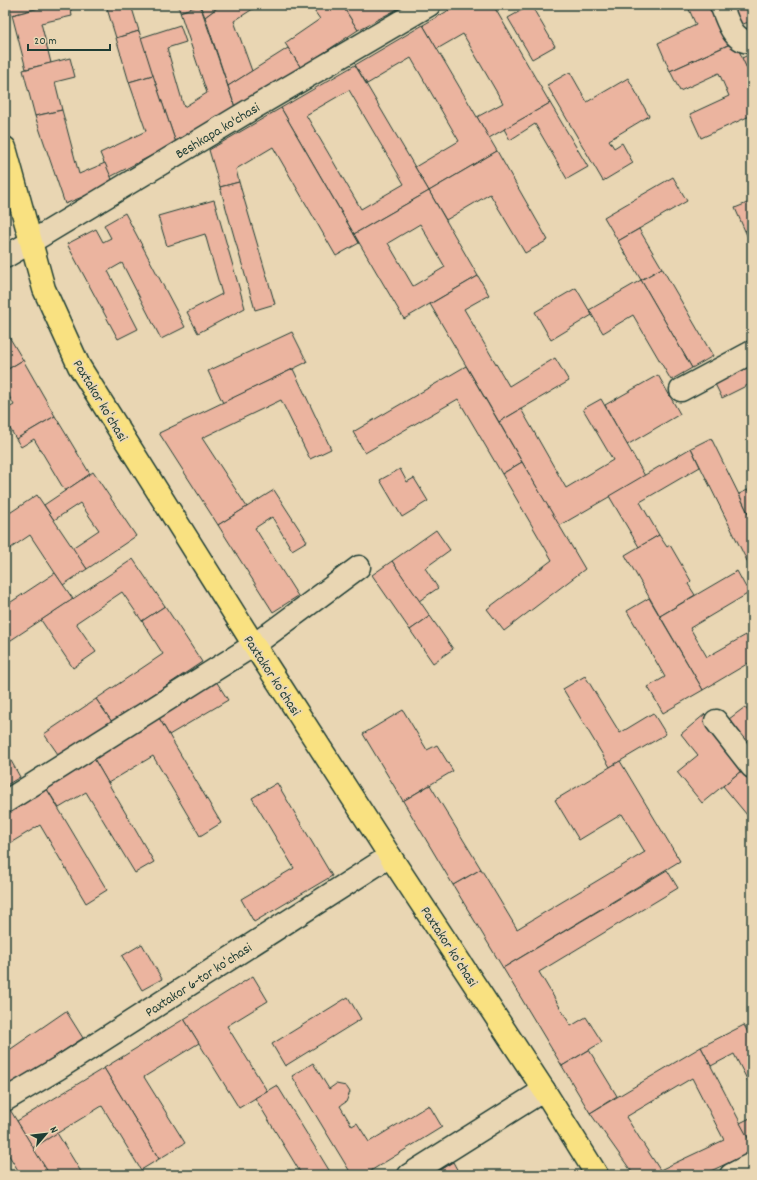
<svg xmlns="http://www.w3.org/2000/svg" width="757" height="1180" font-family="Dekko,sans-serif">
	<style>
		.building { fill: #ebb49f; stroke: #1f3d34; fill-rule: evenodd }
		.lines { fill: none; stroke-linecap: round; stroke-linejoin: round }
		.minor-casing { stroke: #1f3d34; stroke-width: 25 }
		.major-casing { stroke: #1f3d34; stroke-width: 25 }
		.minor { stroke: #e9d6b3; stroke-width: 22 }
		.major { stroke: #f9e181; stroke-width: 22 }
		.labels { text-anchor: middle; stroke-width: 3.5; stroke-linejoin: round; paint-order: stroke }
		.street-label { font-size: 14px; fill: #1f3d34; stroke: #e9d6b3 }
	</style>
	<rect width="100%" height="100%" fill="#e9d6b3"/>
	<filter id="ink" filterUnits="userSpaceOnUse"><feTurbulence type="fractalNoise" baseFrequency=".025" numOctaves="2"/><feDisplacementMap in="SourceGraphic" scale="8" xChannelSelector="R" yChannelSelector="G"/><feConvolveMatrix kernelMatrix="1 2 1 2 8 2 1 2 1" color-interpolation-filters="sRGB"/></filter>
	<g filter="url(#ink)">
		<g class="building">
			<path d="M9,5H51L12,15Z"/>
			<path d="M51,5H70L72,16L41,23L51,63L26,69L12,15Z"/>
			<path d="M106,5H131L139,31L116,38Z"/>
			<path d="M178,5H200L180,12Z"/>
			<path d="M200,5L236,110L176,143L140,38L180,25L186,42L167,48L184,107L207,93L180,12Z"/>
			<path d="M200,5H221L205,17Z"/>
			<path d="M221,5H259L234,21L252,71L228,86L205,17Z"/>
			<path d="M310,5H342L358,30L301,68L285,43L320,19Z"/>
			<path d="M342,5H405L358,30Z"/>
			<path d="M458,5H493L550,103L489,138L477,117L503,103L463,34L437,49L423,25Z"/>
			<path d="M531,5L555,46L532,59L508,18Z"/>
			<path d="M687,5H714L732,43L670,71L658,43L696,25Z"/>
			<path d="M733,5H752V21L740,25Z"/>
			<path d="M423,25L497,151L429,191L415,167L459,141L411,58L367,84L355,65Z"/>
			<path d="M139,31L153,75L129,82L116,38Z"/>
			<path d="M735,42L752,79V115L701,138L690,114L729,96L719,73L680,91L670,71Z"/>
			<path d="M288,48L301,68L236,110L228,86Z"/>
			<path d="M752,53V79L742,58Z"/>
			<path d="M70,58L75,77L55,82L62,110L35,116L23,70Z"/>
			<path d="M355,65L429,191L354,234L281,108ZM349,90L404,184L361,209L306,115Z"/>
			<path d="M570,72L587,102L628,78L649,116L609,140L614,148L622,143L633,163L603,181L547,85Z"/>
			<path d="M153,75L176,143L110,177L100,153L146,131L129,82Z"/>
			<path d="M550,103L588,167L567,179L535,124L510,140L504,129Z"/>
			<path d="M281,108L359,243L336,256L273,147L236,169L239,182L220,187L209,150Z"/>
			<path d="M62,110L79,174L105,163L114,184L65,204L35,116Z"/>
			<path d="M497,151L548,240L525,253L490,194L446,220L429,191Z"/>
			<path d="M673,177L687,201L618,241L604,217Z"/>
			<path d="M239,182L275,304L255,310L220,187Z"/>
			<path d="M429,191L478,276L404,319L354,234ZM420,224L445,267L413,286L388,243Z"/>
			<path d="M214,200L245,308L198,333L187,312L222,294L205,234L167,246L158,216Z"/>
			<path d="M752,201V228L745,231L735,208Z"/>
			<path d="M125,213L185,327L161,339L122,263L108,271L138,329L118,339L67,244L96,229L103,242L111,238L104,225Z"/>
			<path d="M752,228V246L745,231Z"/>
			<path d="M639,229L662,268L641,280L618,241Z"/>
			<path d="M662,268L713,356L692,368L641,280Z"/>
			<path d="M478,276L489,295L464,309L509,386L555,358L569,381L499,422L430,304Z"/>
			<path d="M641,280L692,368L671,380L633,315L603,333L589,310Z"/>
			<path d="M576,288L592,315L551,340L535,312Z"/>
			<path d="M5,330L23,360L5,371Z"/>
			<path d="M292,332L307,362L223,403L208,371Z"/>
			<path d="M752,354V383L722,398L710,374Z"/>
			<path d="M23,360L55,416L16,439L5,420V410L14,405L5,389V371Z"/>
			<path d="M466,366L522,462L502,474L458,399L365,453L353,432Z"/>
			<path d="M293,369L331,449L310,459L281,400L202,438L247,507L218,525L159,433Z"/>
			<path d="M658,375L680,414L627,445L605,405Z"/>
			<path d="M601,399L645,476L559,526L499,422L521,409L566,488L613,460L583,409Z"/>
			<path d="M55,416L90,474L65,491L34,439L21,447L16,439Z"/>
			<path d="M711,438L752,521V571L691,448Z"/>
			<path d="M691,448L700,467L640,502L659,535L639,547L609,496Z"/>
			<path d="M522,462L585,569L504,631L487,609L552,560L502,474Z"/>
			<path d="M400,469L407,482L414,478L428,501L402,517L380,480Z"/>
			<path d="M93,472L136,536L87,569L72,548L99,530L80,503L54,520L44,505Z"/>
			<path d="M752,488V521L739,494Z"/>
			<path d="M274,490L307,541L292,550L272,517L255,528L298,596L273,612L218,525Z"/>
			<path d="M37,495L87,569L63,585L30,535L5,552V516Z"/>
			<path d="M436,530L450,550L425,568L438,588L419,601L392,561Z"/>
			<path d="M659,535L667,547L670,545L691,581L688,584L695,595L660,616L625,555Z"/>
			<path d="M133,559L165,606L142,621L122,592L76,623L96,652L73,668L41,620Z"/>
			<path d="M392,561L430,616L410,630L372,575Z"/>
			<path d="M737,571L749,593L690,628L707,657L746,635L752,645V661L703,690L660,616Z"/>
			<path d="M55,573L73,599L5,644V606Z"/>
			<path d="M649,598L703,690L663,713L648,687L665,677L627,611Z"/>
			<path d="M165,606L202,662L112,722L96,699L163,654L142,621Z"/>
			<path d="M430,616L453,649L433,663L410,630Z"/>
			<path d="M585,676L620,733L653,713L666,734L610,767L563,689Z"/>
			<path d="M216,681L228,700L169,735L158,716Z"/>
			<path d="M96,699L112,722L60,757L44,734Z"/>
			<path d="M745,707L752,717V758L725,722Z"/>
			<path d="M403,710L427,750L437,745L453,771L403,801L363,734Z"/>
			<path d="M705,714L747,766L702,803L677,772L698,755L681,734Z"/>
			<path d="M159,718L221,823L200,836L153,756L108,783L93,757Z"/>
			<path d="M5,750L20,777L5,786Z"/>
			<path d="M93,757L154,862L135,873L86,792L59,808L45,786Z"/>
			<path d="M620,761L680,861L503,968L453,885L481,869L517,929L645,852L622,814L579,840L555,800Z"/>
			<path d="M747,766L752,772V821L723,786Z"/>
			<path d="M277,783L332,876L254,922L241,899L294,868L252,798Z"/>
			<path d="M430,785L481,869L453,885L403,801Z"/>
			<path d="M45,786L107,890L86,903L40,825L7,845L5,841V810Z"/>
			<path d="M667,870L678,888L539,972L571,1026L586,1017L602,1042L562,1066L503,968Z"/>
			<path d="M142,944L162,979L142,990L122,956Z"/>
			<path d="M253,976L268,1001L227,1026L267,1091L239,1108L184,1019Z"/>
			<path d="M348,997L361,1019L285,1066L272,1044Z"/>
			<path d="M66,1011L83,1038L5,1090V1053Z"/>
			<path d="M184,1019L199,1043L144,1077L185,1143L159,1159L104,1068Z"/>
			<path d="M744,1025L752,1040V1089L734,1054L711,1066L701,1047Z"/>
			<path d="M701,1047L752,1145V1152L702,1175H634L590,1113ZM692,1078L724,1140L660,1170L626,1117Z"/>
			<path d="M589,1050L617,1096L590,1113L562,1066Z"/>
			<path d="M313,1063L329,1089L336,1084L346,1086L350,1092L346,1102L340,1106L352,1126L357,1123L369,1142L429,1105L442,1127L364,1175H352L292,1076Z"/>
			<path d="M104,1068L159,1159L141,1170L102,1106L33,1148L17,1121Z"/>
			<path d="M277,1085L332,1175H302L255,1098Z"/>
			<path d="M9,1108L50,1175H21L5,1149V1110Z"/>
			<path d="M752,1117V1145L740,1123Z"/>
			<path d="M57,1133L83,1175H50L33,1148Z"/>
			<path d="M453,1162L460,1175H431Z"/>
		</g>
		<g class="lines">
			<g class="minor-casing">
				<g id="minor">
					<path d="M721,5C728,21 732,42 752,42"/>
					<path d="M5,257L31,242L255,107L429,5"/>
					<path d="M681,390L752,352"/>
					<path d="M716,721L752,767"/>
					<path d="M5,802L254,645L359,567"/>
					<path d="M5,1100L59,1068L390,856"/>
					<path d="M409,1175L544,1090"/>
					<path d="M731,1175L752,1164"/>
				</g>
			</g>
			<g class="major-casing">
				<path id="major" d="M5,148L44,289L79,366L254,645L390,856L544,1090L597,1175"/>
			</g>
			<use href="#minor" class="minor"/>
			<use href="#major" class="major"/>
		</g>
	</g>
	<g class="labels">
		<g class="street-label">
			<text transform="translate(217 130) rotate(-31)" y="5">Beshkapa ko'chasi</text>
			<text transform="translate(101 400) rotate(59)" y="5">Paxtakor koʻchasi</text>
			<text transform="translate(273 675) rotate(57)" y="5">Paxtakor koʻchasi</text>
			<text transform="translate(450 946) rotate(57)" y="5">Paxtakor koʻchasi</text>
			<text transform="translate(198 979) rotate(-33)" y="5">Paxtakor 6-tor koʻchasi</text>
		</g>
	</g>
	<rect width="757" height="1180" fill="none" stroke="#e9d6b3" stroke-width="20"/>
	<rect x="10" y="10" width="737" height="1160" fill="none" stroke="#1f3d34" stroke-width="1.5" filter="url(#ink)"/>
	<g transform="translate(46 1134) rotate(62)" stroke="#e9d6b3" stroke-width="3" paint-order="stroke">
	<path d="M0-3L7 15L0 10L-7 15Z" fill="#1f3d34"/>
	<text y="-6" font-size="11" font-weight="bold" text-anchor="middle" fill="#1f3d34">N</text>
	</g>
	<path d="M28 44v6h82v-6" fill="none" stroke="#1f3d34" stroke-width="2"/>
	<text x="34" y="44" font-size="12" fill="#1f3d34" stroke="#e9d6b3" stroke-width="3" paint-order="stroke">20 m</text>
</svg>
